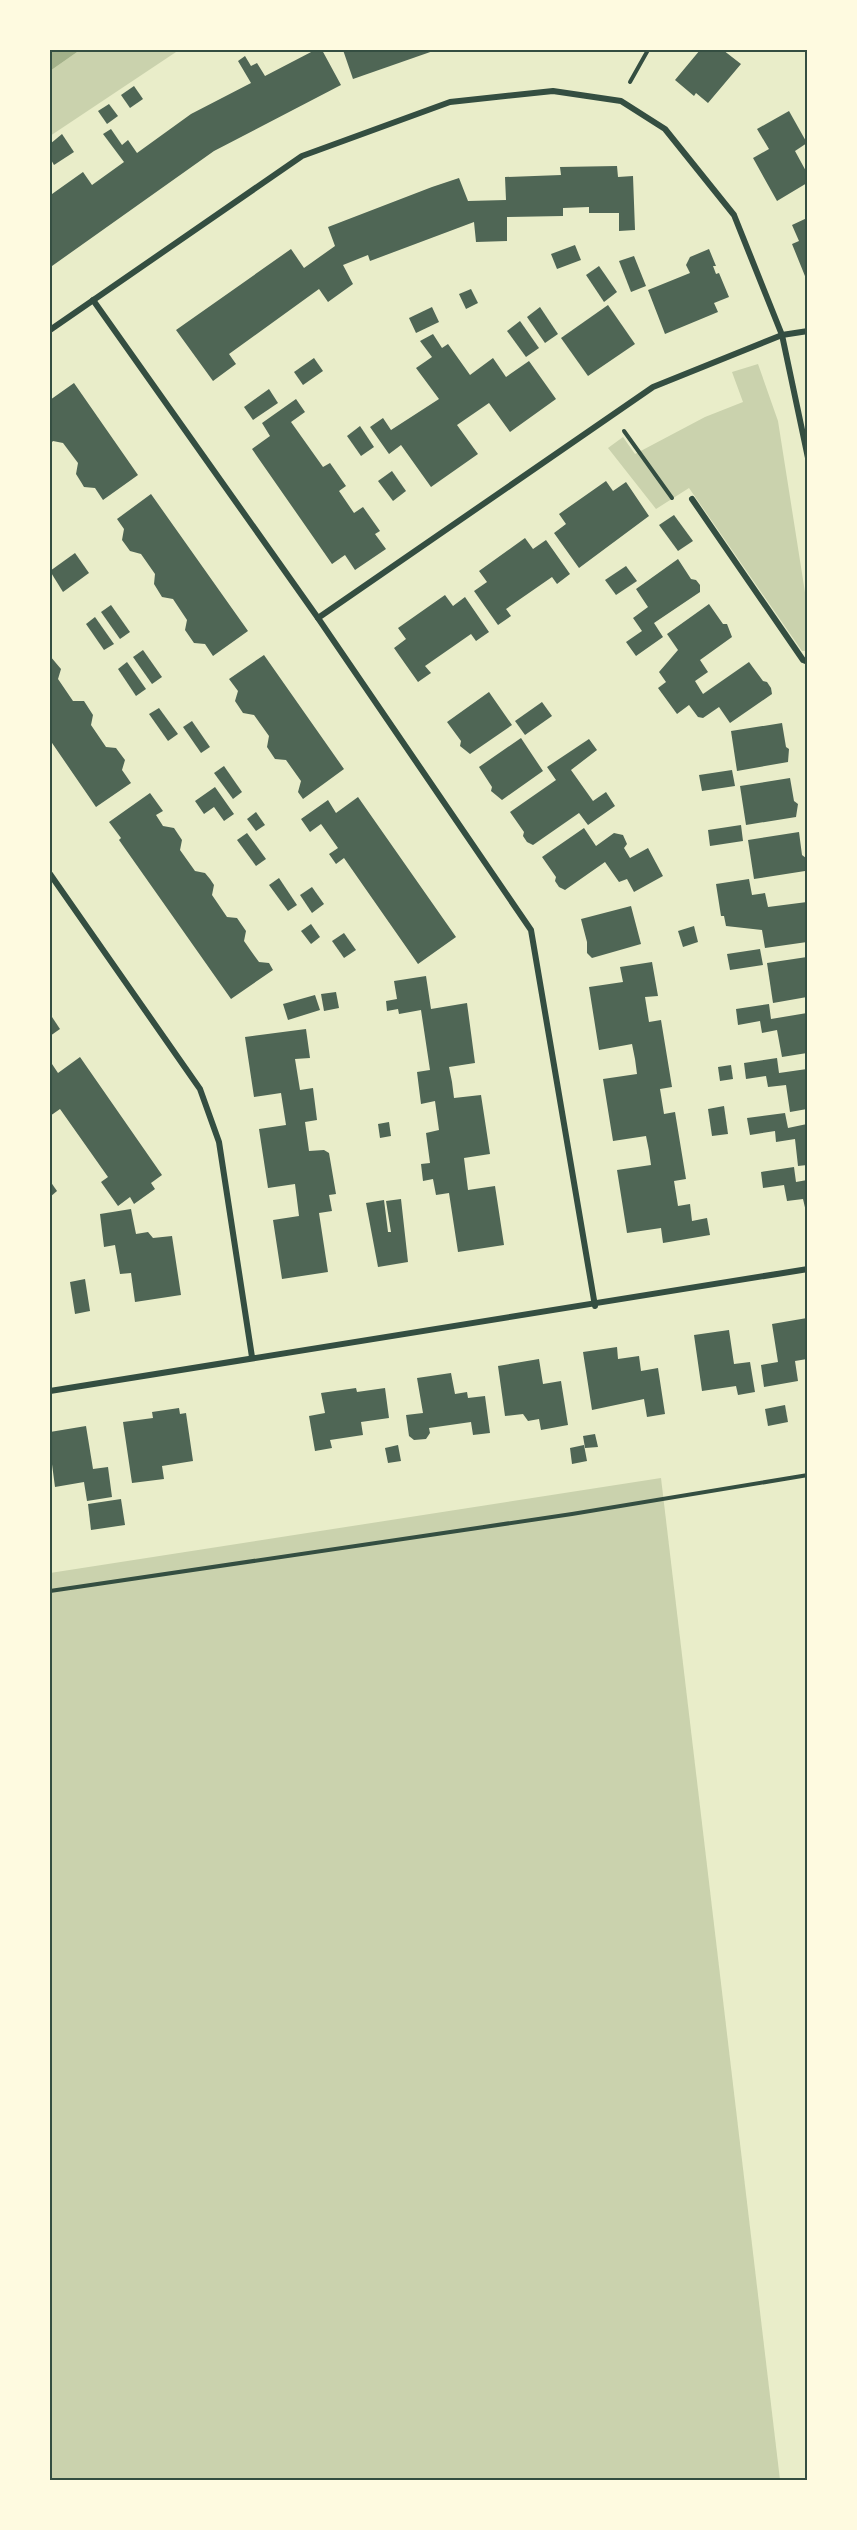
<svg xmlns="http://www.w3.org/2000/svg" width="857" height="2530" font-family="'Space Grotesk',sans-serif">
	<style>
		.green { fill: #cad2ad }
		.water { fill: #a3b18a }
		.building { fill: #4f6655 }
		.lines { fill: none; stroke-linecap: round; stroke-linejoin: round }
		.path { stroke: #344e41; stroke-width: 4 }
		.minor { stroke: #344e41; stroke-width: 6 }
		.neatline { fill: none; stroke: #344e41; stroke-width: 2 }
	</style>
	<rect width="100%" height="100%" fill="#e9edc9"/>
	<g class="green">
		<path d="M80,50H179L50,136V71Z"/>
		<path d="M758,364L778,421L807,605V651H802L689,488L656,509L608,448L623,437L635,454L705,417L743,402L732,372Z"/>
		<path d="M661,1478L780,2480H50V1573Z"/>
	</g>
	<path class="water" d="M50,50H80L50,71Z"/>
	<g class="building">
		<path d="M315,50H322L341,85L214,151L52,266L50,263V194H52L83,172L92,185L124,162L103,134L111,129L122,145L128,140L137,153L191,114L251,83L238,61L245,56L251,66L257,63L265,76Z"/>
		<path d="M343,50H436L353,79Z"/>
		<path d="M700,50H723L741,64L708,103L696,93L694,96L675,80Z"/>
		<path d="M134,86L143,99L130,108L121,95Z"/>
		<path d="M109,104L118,116L107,124L98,111Z"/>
		<path d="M789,111L807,143L795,151L807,173V183L777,201L753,158L769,149L757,129Z"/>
		<path d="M62,134L74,152L54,165L50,158V144Z"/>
		<path d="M617,166L618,177L633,176L635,230L619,231V213H589V207L563,208V216L507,217V241L476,242L474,222L370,261L368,255L343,265L353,284L328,302L319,289L229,354L236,364L213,381L176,330L291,249L304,268L335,246L328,227L432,187L459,178L468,201L506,200L505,177L561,175L560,167Z"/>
		<path d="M807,218V281L792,244L799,241L792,225Z"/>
		<path d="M575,245L581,260L557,269L551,254Z"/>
		<path d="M709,249L716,266H713L716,274L719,273L729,297L714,303L718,312L665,334L648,290L690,273L686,265L690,257Z"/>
		<path d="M634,256L646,286L631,292L619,261Z"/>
		<path d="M599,266L617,292L604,302L586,275Z"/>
		<path d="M471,289L478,303L466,309L459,294Z"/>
		<path d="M608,305L635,344L588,376L561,338Z"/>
		<path d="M432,307L439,322L416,333L409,318Z"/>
		<path d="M540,307L558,334L545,343L527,317Z"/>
		<path d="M520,321L539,348L526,357L507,331Z"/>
		<path d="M433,334L442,348L448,344L470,375L493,358L506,377L529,361L556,399L510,432L489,403L457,425L478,454L431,487L401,445L389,454L370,427L383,418L391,430L439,399L416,368L432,357L420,341Z"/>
		<path d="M314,358L323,371L303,385L294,372Z"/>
		<path d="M74,383L138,475L103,500L95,488L84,487L81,482L76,474L78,463L63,443L53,441L50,444V400Z"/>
		<path d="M269,389L278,403L253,420L244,407Z"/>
		<path d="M296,399L305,412L291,422L323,467L330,463L346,486L339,491L354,513L363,507L380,531L375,534L386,549L355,570L345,555L332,564L252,449L270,436L262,423Z"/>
		<path d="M360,426L374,447L361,456L347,436Z"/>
		<path d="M392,471L406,491L393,501L378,481Z"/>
		<path d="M606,481L613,491L626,482L649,516L579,568L554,533L566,524L559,514Z"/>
		<path d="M151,494L248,631L213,656L205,644L194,643L185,630L187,620L173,599L162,597L154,584L155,574L141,554L130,551L122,540L124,529L117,519Z"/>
		<path d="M674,515L693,541L678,551L659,525Z"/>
		<path d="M525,538L533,549L546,540L570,574L557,584L552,577L506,609L511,616L498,625L474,591L487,582L479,571Z"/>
		<path d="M75,553L89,573L63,592L50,571Z"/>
		<path d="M678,559L691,579L696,580L700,585V592L654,623L663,637L636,656L626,642L642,631L633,618L648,607L636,589Z"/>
		<path d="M626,566L637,581L616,595L605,580Z"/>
		<path d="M445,595L453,606L465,597L489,632L476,641L471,634L425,666L431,673L418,682L394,648L406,639L398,628Z"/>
		<path d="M709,604L723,624H727L732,637L700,660L708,672L695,681L703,694L749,662L763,681L767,682L771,688L772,694L730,723L719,707L703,718L698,717L689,705L677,714L658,688L666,682L659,672L678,650L667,634Z"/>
		<path d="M111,605L130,632L120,639L101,612Z"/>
		<path d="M95,617L114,644L104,650L86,624Z"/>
		<path d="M143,650L162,677L152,684L133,657Z"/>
		<path d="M264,655L344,769L303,799L298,792L301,781L286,760L275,759L267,747L269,736L254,715L243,713L235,701L238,691L229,679Z"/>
		<path d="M50,656L61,669L58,679L73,701H84L93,715L91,725L106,747L116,748L125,760L122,770L131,783L96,807L50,740Z"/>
		<path d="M127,662L146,689L136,696L118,669Z"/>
		<path d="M489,692L512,725L470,754L460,746L461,741L447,722Z"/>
		<path d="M542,702L552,716L525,735L515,721Z"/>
		<path d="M159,708L178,734L168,741L149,714Z"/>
		<path d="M192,721L210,747L201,753L183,727Z"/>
		<path d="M782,723L786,747L789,749L788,762L737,771L731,731Z"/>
		<path d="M521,738L543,771L502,800L491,791L492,787L479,767Z"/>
		<path d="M589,739L597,750L571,770L593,801L606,792L615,806L588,825L579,813L533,845L527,842L523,836L524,832L510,812L556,780L547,767Z"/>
		<path d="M224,766L242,792L233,799L214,773Z"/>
		<path d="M732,770L735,786L702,791L699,775Z"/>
		<path d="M790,778L794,801L798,804L796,817L746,825L740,786Z"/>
		<path d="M215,787L234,814L224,821L214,807L204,814L195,801Z"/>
		<path d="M150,793L163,811L156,815L163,826L174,828L182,840L180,850L195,871L205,873L210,879L214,885L212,895L227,917L237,918L246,931L244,941L251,951L259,962L269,963L273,970L231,999L119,840L121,838L109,822Z"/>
		<path d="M358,797L456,937L418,964L344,858L336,864L329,854L338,848L321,824L310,832L301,819L328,800L336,813Z"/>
		<path d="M256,812L265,825L256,831L247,819Z"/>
		<path d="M741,825L743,841L710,846L708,830Z"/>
		<path d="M584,828L596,846L614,833L623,835L627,844L624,848L630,858L648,848L663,876L634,892L627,879L619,882L605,862L565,890L559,887L555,881L556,877L542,857Z"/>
		<path d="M799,832L802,855L806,858L805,871L754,879L748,840Z"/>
		<path d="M247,833L266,859L256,866L237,840Z"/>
		<path d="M279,878L297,905L288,911L269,885Z"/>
		<path d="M749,879L752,895L765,893L768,907L807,902V942L765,948L762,930L726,926L724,916H721L716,884Z"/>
		<path d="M312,887L324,904L312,913L300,895Z"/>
		<path d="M631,906L641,944L592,958L587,953V942L581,919Z"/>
		<path d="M311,924L320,937L311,944L301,931Z"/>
		<path d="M694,926L698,942L683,947L678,931Z"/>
		<path d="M344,933L356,950L344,958L332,941Z"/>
		<path d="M760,949L763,965L730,970L727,954Z"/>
		<path d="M807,957V997L773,1003L767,963Z"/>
		<path d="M652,962L658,996L645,997L649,1022L661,1020L672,1087L660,1089L664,1114L675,1112L686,1179L674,1181L678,1206L690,1204L692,1221L707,1218L710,1235L663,1243L661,1228L627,1233L617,1170L651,1165L649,1151L646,1136L613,1141L603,1079L637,1074L635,1059L632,1044L599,1050L589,987L623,982L620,967Z"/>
		<path d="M426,976L431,1009L467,1003L475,1063L449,1067L452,1082L454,1098L481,1095L490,1154L464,1158L468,1190L495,1186L504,1245L458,1252L449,1193L436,1195L433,1179L423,1181L421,1164L430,1163L426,1133L439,1130L435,1101L421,1104L417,1072L430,1070L421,1010L399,1014L398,1009L387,1011L386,1001L397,999L394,981Z"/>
		<path d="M336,992L339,1008L324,1011L321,994Z"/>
		<path d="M315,995L320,1010L288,1020L283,1004Z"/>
		<path d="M769,1004L771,1019L807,1013V1053L782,1057L777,1030L762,1033L760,1021L738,1025L736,1009Z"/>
		<path d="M50,1014L60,1029L50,1036Z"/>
		<path d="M306,1029L310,1058L295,1059L300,1090L313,1088L317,1120L305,1122L309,1151L324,1150L329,1153L336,1194L329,1195L332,1211L319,1213L328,1272L282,1279L273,1220L299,1216L295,1184L268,1188L259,1129L286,1125L281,1093L254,1097L245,1037Z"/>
		<path d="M80,1057L162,1175L151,1183L155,1189L134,1204L130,1197L118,1206L101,1182L108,1177L60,1109L50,1116V1061L58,1073Z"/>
		<path d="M777,1058L779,1073L807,1069V1109L790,1112L786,1085L768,1087L766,1076L746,1079L744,1063Z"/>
		<path d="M731,1065L733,1079L720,1081L718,1067Z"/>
		<path d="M724,1106L728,1134L712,1136L708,1109Z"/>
		<path d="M785,1113L788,1128L807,1124V1165L798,1166L795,1139L776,1142L775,1131L750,1135L747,1118Z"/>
		<path d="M389,1122L391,1136L380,1138L378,1124Z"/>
		<path d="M794,1167L796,1182L807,1180V1216L803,1199L787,1201L784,1185L763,1188L761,1172Z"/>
		<path d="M50,1181L57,1191L50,1197Z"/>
		<path d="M401,1199L408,1262L378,1267L366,1203L384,1200L388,1232H391L386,1201Z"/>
		<path d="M131,1209L136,1234L148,1232L153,1238L172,1236L181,1295L135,1302L131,1273L120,1274L115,1245L104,1247L100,1214Z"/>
		<path d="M85,1279L90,1311L75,1314L70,1282Z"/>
		<path d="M807,1318V1359L795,1361L798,1381L764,1387L761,1365L778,1362L772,1324Z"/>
		<path d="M729,1330L734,1364L750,1362L755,1392L738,1395L736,1386L702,1391L694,1335Z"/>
		<path d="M617,1347L618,1359L639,1356L641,1371L658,1368L665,1414L647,1417L644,1399L592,1410L583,1352Z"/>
		<path d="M539,1359L543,1384L561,1381L568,1425L541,1430L539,1419L528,1421L523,1414L505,1416L498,1366Z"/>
		<path d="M451,1373L455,1394L467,1392L468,1398L485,1396L490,1433L473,1435L471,1422L429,1428L430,1433L426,1439L414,1440L409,1436L406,1415L423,1413L417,1378Z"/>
		<path d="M356,1388L357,1392L385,1388L389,1418L361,1422L363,1435L330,1440L332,1448L315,1451L309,1416L325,1413L321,1393Z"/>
		<path d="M785,1405L788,1422L768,1426L765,1409Z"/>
		<path d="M179,1408L180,1414L186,1413L193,1461L162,1466L164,1479L132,1483L123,1422L153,1418L152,1412Z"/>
		<path d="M86,1426L93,1469L108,1467L112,1497L87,1501L84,1482L55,1487L50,1449V1432Z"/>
		<path d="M595,1434L598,1447L585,1448L583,1436Z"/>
		<path d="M398,1445L401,1461L388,1463L385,1448Z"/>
		<path d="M584,1445L587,1461L572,1464L570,1448Z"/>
		<path d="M121,1499L125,1525L91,1530L88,1504Z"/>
	</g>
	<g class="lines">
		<g class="path">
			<path d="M630,82L648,50"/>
			<path d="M624,431L672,498"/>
			<path d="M50,1591L572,1514L808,1475"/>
		</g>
		<g class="minor">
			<path d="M93,300L318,618L531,930L595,1306"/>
			<path d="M50,330L302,156L450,102L553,91L621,101L665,129L734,215L782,335L808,458"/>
			<path d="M692,499L803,660L808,662"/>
			<path d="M318,618L653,387L782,335L808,331"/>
			<path d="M50,874L200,1089L219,1142L252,1357"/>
			<path d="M50,1391C302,1349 555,1312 808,1269"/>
		</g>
	</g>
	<rect width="857" height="2530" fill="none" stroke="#fefae0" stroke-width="102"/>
	<rect x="51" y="51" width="755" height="2428" class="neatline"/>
</svg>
